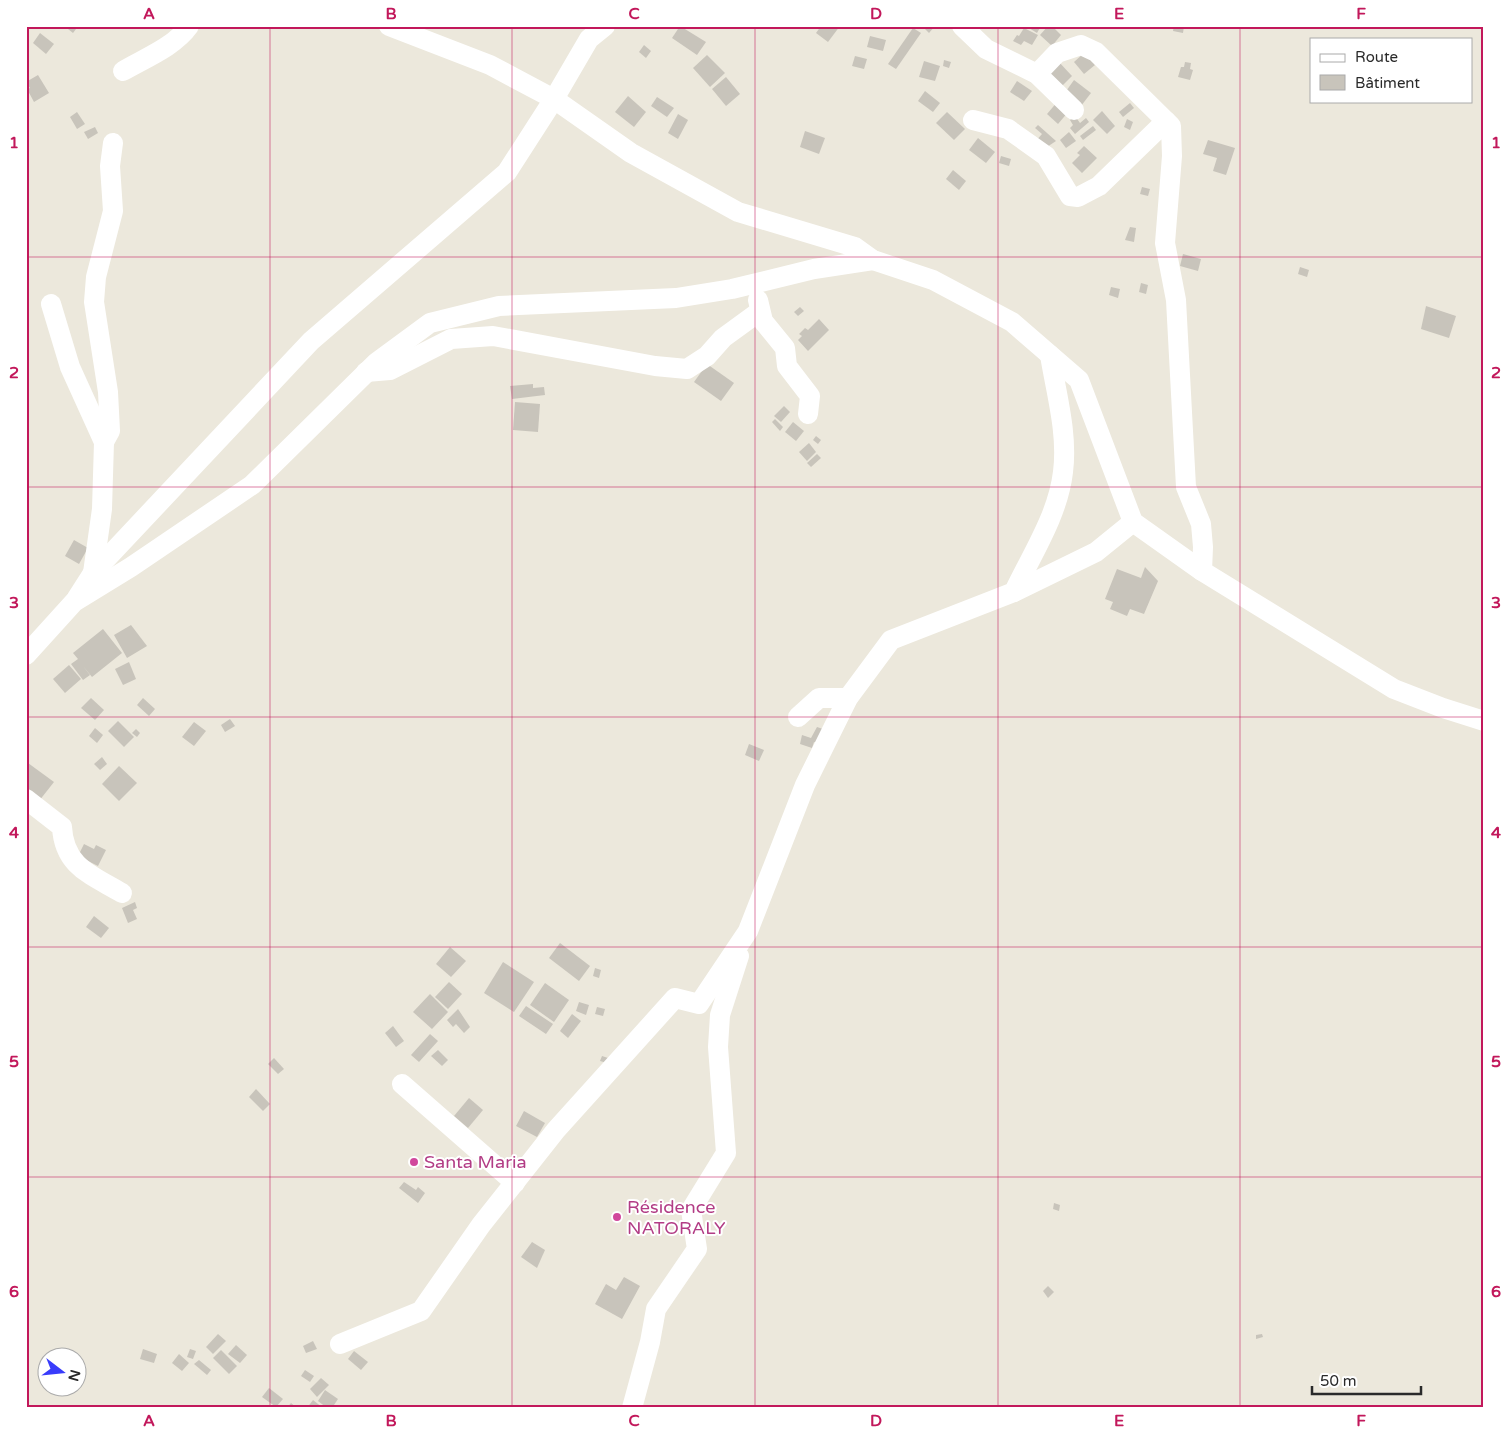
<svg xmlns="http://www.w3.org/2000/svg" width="1510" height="1434" font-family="'Varela Round',sans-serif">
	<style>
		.building { fill: #c8c4bb }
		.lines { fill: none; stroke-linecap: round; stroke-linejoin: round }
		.minor { stroke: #fff; stroke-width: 20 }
		.grid { fill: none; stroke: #c2185b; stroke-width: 1; stroke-opacity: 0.55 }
		.hotel-dot { fill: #d1479c; stroke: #fff; stroke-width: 2 }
		.labels { text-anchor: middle; stroke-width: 4; stroke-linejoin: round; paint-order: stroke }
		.hotel-label { font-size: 18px; fill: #b23c85; stroke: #fff; text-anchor: start }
		.neatline { fill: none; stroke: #c2185b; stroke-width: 2 }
		.grid-label { font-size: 16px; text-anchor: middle; font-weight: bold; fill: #c2185b }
	</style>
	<rect width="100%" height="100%" fill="#ece8dc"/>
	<g class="building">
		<path d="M70,26L76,29L73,33L68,29Z"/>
		<path d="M680,26L706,42L697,55L672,38Z"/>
		<path d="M821,26H840L828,42L816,33Z"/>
		<path d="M922,26H935L929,33Z"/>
		<path d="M1031,26H1041L1037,33L1029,28Z"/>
		<path d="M1048,26H1052L1061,35L1052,46L1040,35Z"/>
		<path d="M1174,26H1184L1183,33L1173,31Z"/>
		<path d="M913,28L921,33L896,69L888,64Z"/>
		<path d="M1024,28L1038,35L1032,45L1024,41L1021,45L1013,41L1017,35L1019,36Z"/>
		<path d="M40,33L54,44L46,54L33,43Z"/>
		<path d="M870,36L886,40L883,51L867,47Z"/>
		<path d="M644,45L651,51L646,58L639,52Z"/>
		<path d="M1084,53L1095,65L1084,74L1074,62Z"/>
		<path d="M707,55L725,73L710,87L693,68Z"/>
		<path d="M855,56L867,59L864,69L852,66Z"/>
		<path d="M944,60L951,62L949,68L943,66Z"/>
		<path d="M924,61L940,66L935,81L919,77Z"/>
		<path d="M1058,61L1072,76L1059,89L1045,74Z"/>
		<path d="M1185,62L1191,63L1190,69L1193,70L1190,80L1178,77L1181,67H1184Z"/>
		<path d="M38,75L49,93L34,102L27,89L30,88L26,82Z"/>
		<path d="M726,77L740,94L726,106L712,89Z"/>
		<path d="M1074,80L1091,93L1081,106L1064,94Z"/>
		<path d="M1017,81L1032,91L1024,101L1010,92Z"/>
		<path d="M925,91L940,103L933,112L918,101Z"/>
		<path d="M628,96L646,112L634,127L615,112Z"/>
		<path d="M657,97L674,108L667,117L651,106Z"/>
		<path d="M1058,101L1069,111L1058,124L1047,114Z"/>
		<path d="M1130,103L1134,108L1123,117L1119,112Z"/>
		<path d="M1102,111L1115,126L1107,134L1093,120Z"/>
		<path d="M77,112L85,124L77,129L70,117Z"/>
		<path d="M947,112L965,129L954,140L936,123Z"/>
		<path d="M678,114L688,120L678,139L668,133Z"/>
		<path d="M1075,116L1080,123L1086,118L1089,122L1075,134L1070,128L1073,125L1070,120Z"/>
		<path d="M1127,119L1133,122L1130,130L1124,127Z"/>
		<path d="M1038,125L1056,141L1044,149L1035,142L1042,134L1035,128Z"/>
		<path d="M1093,126L1096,130L1083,140L1080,136Z"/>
		<path d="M95,127L98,133L88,139L84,132Z"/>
		<path d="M805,131L825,138L819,154L800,147Z"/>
		<path d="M1069,132L1076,141L1066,148L1060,140Z"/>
		<path d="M978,138L995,152L986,163L969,150Z"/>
		<path d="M1208,140L1235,148L1226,175L1213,171L1217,158L1203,154Z"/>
		<path d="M1084,146L1097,158L1082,173L1072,163L1080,155L1077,153Z"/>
		<path d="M1001,156L1011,159L1009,166L999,163Z"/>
		<path d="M953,170L966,181L959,190L946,179Z"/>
		<path d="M1142,187L1150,189L1148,196L1140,194Z"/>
		<path d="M1130,227L1136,228L1134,242L1125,240Z"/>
		<path d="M1183,254L1201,259L1198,271L1180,266Z"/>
		<path d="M1300,267L1309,270L1307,277L1298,274Z"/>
		<path d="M1141,283L1148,285L1146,294L1139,292Z"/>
		<path d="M1111,287L1120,289L1118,298L1109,295Z"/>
		<path d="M1426,306L1456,316L1449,338L1421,329Z"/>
		<path d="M800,307L804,311L798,316L794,312Z"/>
		<path d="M819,319L829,330L808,351L798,340L802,336L799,334L805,328L808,330Z"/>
		<path d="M707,364L734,383L721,401L694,382Z"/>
		<path d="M533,384V388L544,387L545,395L512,399L510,386Z"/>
		<path d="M515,402L540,404L538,432L513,430Z"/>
		<path d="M784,406L790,412L781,422L774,416Z"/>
		<path d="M775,419L783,427L780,431L772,422Z"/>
		<path d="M793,422L804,431L796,441L785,432Z"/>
		<path d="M816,436L821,440L818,444L813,440Z"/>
		<path d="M809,443L816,452L807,461L799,452Z"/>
		<path d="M817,454L821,458L811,467L807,463Z"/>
		<path d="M74,540L88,548L79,564L65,556Z"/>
		<path d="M1145,567L1158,581L1144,614L1130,609L1127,616L1110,609L1113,602L1105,599L1117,569L1141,578Z"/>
		<path d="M131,625L147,646L127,658L114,635Z"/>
		<path d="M103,629L122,653L92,677L83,666L90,675L83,680L71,664L78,659L73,653Z"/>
		<path d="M129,662L136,679L123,685L115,669Z"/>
		<path d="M69,665L81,679L65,693L53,679Z"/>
		<path d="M91,698L104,710L95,720L81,708Z"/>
		<path d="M143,698L155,709L149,716L137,705Z"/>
		<path d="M230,719L235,726L225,732L221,725Z"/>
		<path d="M118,721L134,737L124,747L108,731Z"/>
		<path d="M194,722L206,731L194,746L182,737Z"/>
		<path d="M817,727L823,729L819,743L814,742L812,748L800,744L802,735L811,738Z"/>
		<path d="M95,728L103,735L97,743L89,736Z"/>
		<path d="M136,729L140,733L137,737L132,733Z"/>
		<path d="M749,744L764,750L759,761L745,755Z"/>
		<path d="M102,757L107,764L100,770L94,764Z"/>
		<path d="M28,763L54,782L39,801L26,791V766Z"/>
		<path d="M119,766L137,783L119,801L102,784Z"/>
		<path d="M84,844L94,849L96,845L106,850L98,866L78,856Z"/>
		<path d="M135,902L137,908L133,910L137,919L128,923L122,908Z"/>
		<path d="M94,916L109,928L101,938L86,927Z"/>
		<path d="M560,943L590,966L579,981L549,958Z"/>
		<path d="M450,947L466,961L451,977L436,964Z"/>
		<path d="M503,962L534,982L514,1012L484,993Z"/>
		<path d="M595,968L601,970L599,978L593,976Z"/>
		<path d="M449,982L462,994L448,1009L435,997Z"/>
		<path d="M545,983L569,1000L554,1022L530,1005Z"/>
		<path d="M430,994L448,1012L432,1029L413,1012Z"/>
		<path d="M579,1002L589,1005L586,1015L576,1011Z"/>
		<path d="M526,1006L553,1024L546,1034L519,1016Z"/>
		<path d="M597,1007L605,1009L603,1016L595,1014Z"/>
		<path d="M458,1009L470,1027L464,1033L456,1024L453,1027L447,1020Z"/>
		<path d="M572,1014L581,1021L568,1038L560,1031Z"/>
		<path d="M393,1026L404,1041L396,1047L385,1033Z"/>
		<path d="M430,1034L438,1041L419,1062L411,1055Z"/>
		<path d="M438,1050L448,1060L442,1066L431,1056Z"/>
		<path d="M602,1056L608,1058L607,1063L600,1061Z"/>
		<path d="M274,1058L284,1069L278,1074L268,1064Z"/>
		<path d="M256,1089L270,1104L263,1111L249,1097Z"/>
		<path d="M469,1098L483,1110L468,1128L454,1116Z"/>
		<path d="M524,1111L545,1123L537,1137L516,1126Z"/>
		<path d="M404,1182L416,1190L418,1187L425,1193L418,1203L399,1188Z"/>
		<path d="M1054,1203L1060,1205L1059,1211L1053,1209Z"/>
		<path d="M532,1242L545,1250L537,1268L521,1257Z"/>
		<path d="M624,1277L640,1286L622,1319L595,1304L606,1284L616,1290Z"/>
		<path d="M1048,1286L1054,1292L1048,1298L1043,1291Z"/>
		<path d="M218,1334L226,1341L213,1354L206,1347Z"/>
		<path d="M1262,1334L1263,1337L1256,1339V1335Z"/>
		<path d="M313,1341L317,1349L306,1353L303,1346Z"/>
		<path d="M236,1345L247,1355L240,1363L228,1354Z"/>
		<path d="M143,1349L157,1354L154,1363L140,1359Z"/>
		<path d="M190,1349L196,1351L193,1359L187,1357Z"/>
		<path d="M221,1350L237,1366L229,1374L213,1358Z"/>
		<path d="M354,1351L368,1362L361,1370L348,1359Z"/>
		<path d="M179,1354L189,1363L182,1371L172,1363Z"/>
		<path d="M199,1360L211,1370L207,1375L194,1364Z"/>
		<path d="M305,1370L314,1376L310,1382L301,1376Z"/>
		<path d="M321,1378L329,1385L317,1397L310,1389Z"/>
		<path d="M269,1388L283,1399L276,1407L262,1397Z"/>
		<path d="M325,1390L338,1399L332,1408H327L318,1401Z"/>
		<path d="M313,1400L323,1408H307Z"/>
		<path d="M291,1403L297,1408H287Z"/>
	</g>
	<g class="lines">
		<g class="minor">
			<path d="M389,26L490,65L554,99L631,153L738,212L855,247L873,260L933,280L1012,322L1079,380L1133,522L1202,571L1394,689L1443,708L1484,721"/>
			<path d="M962,26L986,49L1037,74L1074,110"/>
			<path d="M123,71C145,58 174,47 189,26"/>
			<path d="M1037,74L1057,53L1081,45L1096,52L1166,121"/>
			<path d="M973,120L1008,129L1046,156L1070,196L1078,197L1099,186L1166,121L1171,126L1172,156L1165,243L1176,300L1186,487L1201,524L1203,547L1202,571"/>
			<path d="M758,300L763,321L785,348L787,366L810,396L808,414"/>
			<path d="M51,304L70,367L104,442L102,509L93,573"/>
			<path d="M366,372L390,370L451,339L493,336L655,366L687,369L707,356L723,338L760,311"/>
			<path d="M104,442L110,431L108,392L94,302L96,277L113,211L110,166L113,143"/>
			<path d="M1014,592L1096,552L1133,522"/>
			<path d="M77,598L93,573L311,341L507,172L554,99L589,39L605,26"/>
			<path d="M26,655L74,602L131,567L252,485L377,362L430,323L499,306L676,298L732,289L814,269L873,260"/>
			<path d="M798,717L819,698H848"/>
			<path d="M26,799L62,827C64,867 92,875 122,893"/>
			<path d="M402,1084L515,1183"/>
			<path d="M340,1344L421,1311L481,1225L556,1130L675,998L699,1004L748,931L805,785L848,698L891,640L1014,592C1032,554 1058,515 1063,472C1068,433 1056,393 1050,355"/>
			<path d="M632,1408L650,1342L656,1309L697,1249L691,1210L726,1153L718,1047L720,1015L739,956"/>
		</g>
	</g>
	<path class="grid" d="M270,26V1408M512,26V1408M755,26V1408M998,26V1408M1240,26V1408M26,257H1484M26,487H1484M26,717H1484M26,947H1484M26,1177H1484"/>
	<g class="hotel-dot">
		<circle cx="414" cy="1162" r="5"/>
		<circle cx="617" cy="1217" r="5"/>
	</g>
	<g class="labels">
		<g class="hotel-label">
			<text x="424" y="1168">Santa Maria</text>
			<text x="627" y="1213">Résidence<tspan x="627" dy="21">NATORALY</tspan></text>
		</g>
	</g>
	<rect width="1510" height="1434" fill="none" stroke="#ffffff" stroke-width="55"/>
	<rect x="1310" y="38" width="162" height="65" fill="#ffffff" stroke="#aaaaaa"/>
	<rect x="1320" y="54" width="25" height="8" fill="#ffffff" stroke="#aaaaaa"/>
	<text x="1355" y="62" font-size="15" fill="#2a2a2a">Route</text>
	<rect x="1320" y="75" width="25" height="15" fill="#c8c4bb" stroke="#aaaaaa"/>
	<text x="1355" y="88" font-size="15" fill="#2a2a2a">Bâtiment</text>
	<g transform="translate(62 1372) rotate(106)"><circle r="24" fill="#ffffff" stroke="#aaaaaa"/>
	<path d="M0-4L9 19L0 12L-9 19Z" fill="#393cfb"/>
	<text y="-8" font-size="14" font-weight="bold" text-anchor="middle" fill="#2a2a2a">N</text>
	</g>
	<path d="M1312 1386v8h109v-8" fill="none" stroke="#2a2a2a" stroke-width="2.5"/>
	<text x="1320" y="1386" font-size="15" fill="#2a2a2a" stroke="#ffffff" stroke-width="4" paint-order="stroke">50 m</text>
	<rect x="28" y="28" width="1454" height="1378" class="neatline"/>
	<g class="grid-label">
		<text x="149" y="19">A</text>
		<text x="391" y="19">B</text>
		<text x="634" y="19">C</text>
		<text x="876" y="19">D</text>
		<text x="1119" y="19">E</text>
		<text x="1361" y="19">F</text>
		<text x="14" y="148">1</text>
		<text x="1496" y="148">1</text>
		<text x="14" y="378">2</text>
		<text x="1496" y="378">2</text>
		<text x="14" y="608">3</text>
		<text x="1496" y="608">3</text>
		<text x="14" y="838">4</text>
		<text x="1496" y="838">4</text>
		<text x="14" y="1067">5</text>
		<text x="1496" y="1067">5</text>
		<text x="14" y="1297">6</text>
		<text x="1496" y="1297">6</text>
		<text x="149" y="1426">A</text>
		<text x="391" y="1426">B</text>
		<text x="634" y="1426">C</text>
		<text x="876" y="1426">D</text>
		<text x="1119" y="1426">E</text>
		<text x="1361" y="1426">F</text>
	</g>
</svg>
